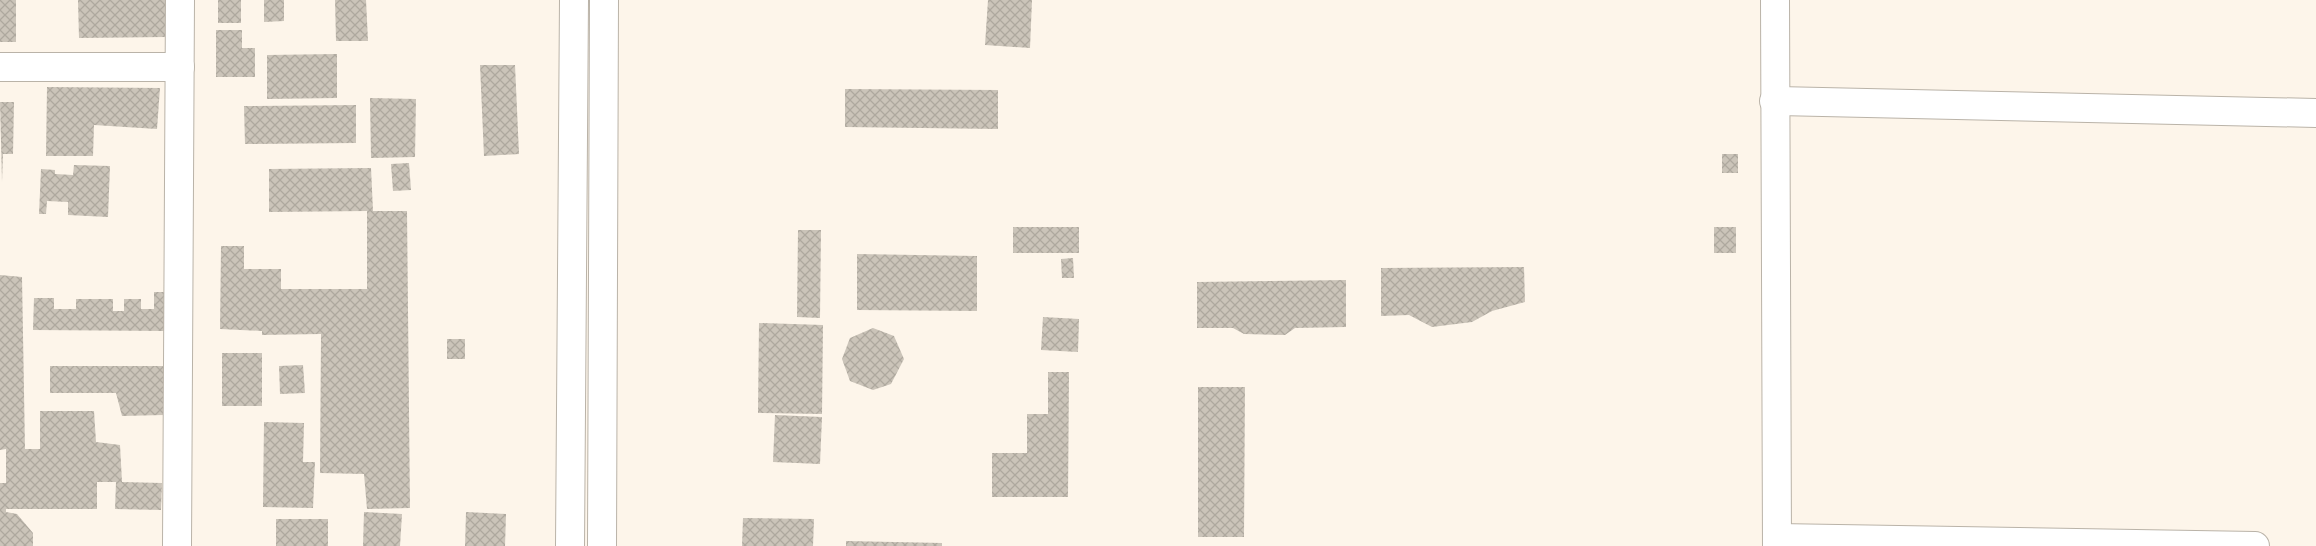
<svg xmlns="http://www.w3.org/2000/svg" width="2316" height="546" font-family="'Work Sans',sans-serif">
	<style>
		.building { fill: url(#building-cross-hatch) }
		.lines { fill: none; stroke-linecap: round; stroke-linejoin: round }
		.minor-casing { stroke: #bab3a8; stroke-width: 30 }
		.tertiary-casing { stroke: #bab3a8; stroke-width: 30 }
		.minor { stroke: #fff; stroke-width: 28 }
		.tertiary { stroke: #fff; stroke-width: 28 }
	</style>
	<defs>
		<pattern id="building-cross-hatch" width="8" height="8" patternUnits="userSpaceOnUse" patternTransform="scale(1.25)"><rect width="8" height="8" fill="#cbc4b9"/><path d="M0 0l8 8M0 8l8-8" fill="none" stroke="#aea89e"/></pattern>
	</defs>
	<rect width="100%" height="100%" fill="#fdf5ea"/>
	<g class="building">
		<rect x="0" y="0" width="16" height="42"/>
		<path d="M78,0H166V37L79,38Z"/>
		<rect x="218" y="0" width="23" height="23"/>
		<path d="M264,0H284V21L264,22Z"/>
		<path d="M335,0H366L368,41H336Z"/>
		<path d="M988,0H1032L1030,48L985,45Z"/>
		<path d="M216,30H242V48H255V77H216Z"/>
		<path d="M337,54V98L267,99V55Z"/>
		<path d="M480,65H515L519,154L484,156Z"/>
		<path d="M47,87L160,88L157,129L94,125L93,156H46Z"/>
		<path d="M845,89L998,90V129L845,127Z"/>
		<path d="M370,98L416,99L415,157L371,158Z"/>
		<path d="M0,102H14L13,154H3L2,182Z"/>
		<path d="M356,105V143L245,144L244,106Z"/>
		<rect x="1722" y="154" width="16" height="19"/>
		<path d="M409,163L411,190L393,191L391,164Z"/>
		<path d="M74,165L110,166L108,217L68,215V202L47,201L46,214H39L41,169L55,170V174L73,175Z"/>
		<path d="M371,168L373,211H407L410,508L367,509L364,474L320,473L321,334L262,335V331L220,329L221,246H244V269H281V289H367V211L269,212V169Z"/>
		<rect x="1013" y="227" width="66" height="26"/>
		<rect x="1714" y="227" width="22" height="26"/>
		<path d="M798,230H821L820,318L797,317Z"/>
		<path d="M857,254L977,256V311L857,310Z"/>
		<path d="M1073,258L1074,278H1062L1061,259Z"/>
		<path d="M1524,267L1525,302L1492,311L1472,322L1432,327L1409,315L1381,316V268Z"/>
		<path d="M0,275L22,277L25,449H40V411H94L96,442L120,445L122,482L162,483L161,510L115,509L116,482H97V509H6V512L17,514L33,533V546H0V483H6V449L0,450Z"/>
		<path d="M1346,280V327L1295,328L1285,335L1244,334L1233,328H1197V282Z"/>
		<path d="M154,292H165L164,331L33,330L34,298H54V309H76V299H113V311H124V299H141V309H154Z"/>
		<path d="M1043,317L1079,319L1078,352L1041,350Z"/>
		<path d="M759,323L823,325L822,414L758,413Z"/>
		<path d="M873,328L894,336L904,359L891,384L873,390L850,381L842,359L850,338Z"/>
		<rect x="447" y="339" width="18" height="20"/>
		<rect x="222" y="353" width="40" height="53"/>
		<path d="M303,365L305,393L280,394L279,366Z"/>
		<path d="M50,366H164V415L122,416L116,393H50Z"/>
		<path d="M1048,372H1069L1068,497H992V453H1027V414H1048Z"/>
		<path d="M1198,387H1245L1244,537H1198Z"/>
		<path d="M775,415L822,417L820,464L773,462Z"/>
		<path d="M264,422L304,423L303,462H315L313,508L263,507Z"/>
		<path d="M364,512L402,514L400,546H363Z"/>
		<path d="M466,512L506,514L505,546H465Z"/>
		<path d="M743,518L814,519L813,546H742Z"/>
		<rect x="276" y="519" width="52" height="27"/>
		<path d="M846,541L942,543V546H846Z"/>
	</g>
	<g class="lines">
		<g class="minor-casing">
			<g id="minor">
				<path d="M1775,0L1777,546"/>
				<path d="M0,67H180"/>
				<path d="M1774,101L2316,113"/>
				<path d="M1778,538L2255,546"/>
				<path d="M177,546L180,0"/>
			</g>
		</g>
		<g class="tertiary-casing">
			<g id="tertiary">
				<path d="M570,546L574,0"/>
				<path d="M602,546L604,0"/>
			</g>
		</g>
		<use href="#minor" class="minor"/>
		<use href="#tertiary" class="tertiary"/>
	</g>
</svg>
